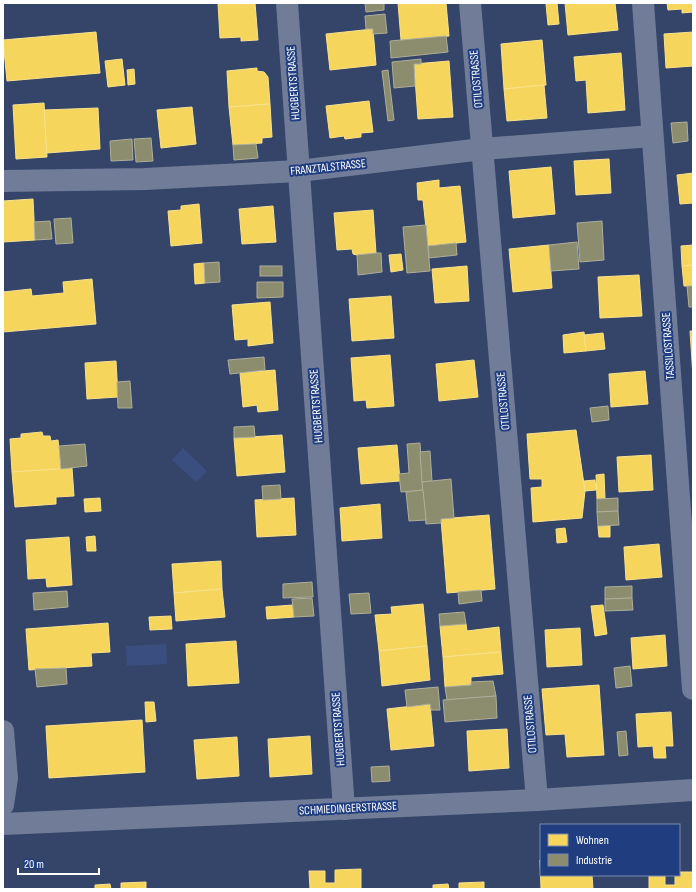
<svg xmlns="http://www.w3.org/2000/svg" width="696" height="892" font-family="'Sofia Sans Condensed',sans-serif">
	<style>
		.water { fill: #3a4f7f }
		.homes { fill: #f6d55c; stroke: #f9e28d }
		.industry { fill: #8c8c6e; stroke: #aeae9a }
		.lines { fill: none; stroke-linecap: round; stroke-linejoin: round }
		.minor { stroke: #707c98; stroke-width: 22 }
		.tertiary { stroke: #707c98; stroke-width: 22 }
		.labels { text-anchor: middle; stroke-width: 4; stroke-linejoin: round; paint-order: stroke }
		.street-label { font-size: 12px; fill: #fff; stroke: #1f3d7f }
	</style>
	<rect width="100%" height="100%" fill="#354569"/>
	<g class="water">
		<path d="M183,448L207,471L196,482L172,460Z"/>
		<path d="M166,644L167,664L127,666L126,646Z"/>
	</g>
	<g class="homes">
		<path d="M218,3H255L258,40L241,41V37L220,38Z"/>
		<path d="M398,3H446L449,36L401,40Z"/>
		<path d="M557,3L559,24L548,25L546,4Z"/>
		<path d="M565,3H615L618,30L568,35Z"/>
		<path d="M667,3H693V12L682,13V9L668,10Z"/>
		<path d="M373,29L376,65L330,70L326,34Z"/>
		<path d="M96,32L100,73L7,81L3,40Z"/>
		<path d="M693,32V66L666,68L664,34Z"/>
		<path d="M542,40L546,85L504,89L501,44Z"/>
		<path d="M621,53L625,110L588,113L586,80L576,81L574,57Z"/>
		<path d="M122,59L125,85L108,87L105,61Z"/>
		<path d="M449,61L453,117L418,119L414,64Z"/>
		<path d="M257,68V71L264,72L268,77L270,104L229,107L227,71Z"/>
		<path d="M134,69L135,84L128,85L127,70Z"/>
		<path d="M544,85L547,118L507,121L504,89Z"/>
		<path d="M369,101L373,132L361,133V137L345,139L344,136L330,138L326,106Z"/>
		<path d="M44,103L47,157L16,159L13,105Z"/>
		<path d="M270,104L272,137L262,138V143L233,145L229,107Z"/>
		<path d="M192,107L196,144L161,148L157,110Z"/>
		<path d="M98,108L100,149L47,153L44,110Z"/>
		<path d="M609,159L611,193L576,195L574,161Z"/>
		<path d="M551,167L555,214L513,218L509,171Z"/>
		<path d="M693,173V203L680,204L677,175Z"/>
		<path d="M439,180V188L460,186L466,242L428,246L423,200H418L417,183Z"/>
		<path d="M33,199L35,240L3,242V201Z"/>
		<path d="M199,204L202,243L171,246L168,211L181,210V206Z"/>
		<path d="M273,206L276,242L242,244L239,209Z"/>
		<path d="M373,210L376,253L357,255L353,254L352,249L337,250L334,213Z"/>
		<path d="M549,245L552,288L513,292L509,249Z"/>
		<path d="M693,245V265L682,266L681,246Z"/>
		<path d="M401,254L403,270L391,272L389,255Z"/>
		<path d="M204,263L205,283L195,284L194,264Z"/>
		<path d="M693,265V286H684L682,266Z"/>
		<path d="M467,266L469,301L435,303L432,269Z"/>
		<path d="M639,275L642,316L600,318L598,277Z"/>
		<path d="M92,279L96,324L3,332V292L31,289L32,296L64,293L63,282Z"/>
		<path d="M391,296L394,338L352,341L349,299Z"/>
		<path d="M270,302L273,343L248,346V339L235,340L232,305Z"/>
		<path d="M690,331H693V377Z"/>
		<path d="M584,332L586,351L564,353L563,335Z"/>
		<path d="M603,333L605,349L586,351L584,335Z"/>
		<path d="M390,355L394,406L367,408L366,400L354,401L351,358Z"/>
		<path d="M474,360L478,397L439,401L436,364Z"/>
		<path d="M116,361L118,397L87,399L85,363Z"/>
		<path d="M275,370L278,410L258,412L257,405L243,407L240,373Z"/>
		<path d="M645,371L648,404L611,407L609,374Z"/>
		<path d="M576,430L585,491L582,518L533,522L531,488L542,487V479H530L527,434Z"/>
		<path d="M42,432L43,436H50L51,441L58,440L61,469L12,472L10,439L21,438V434Z"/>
		<path d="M282,435L285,472L237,476L234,438Z"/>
		<path d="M397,445L400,481L361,484L358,448Z"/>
		<path d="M651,455L653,490L619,492L617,457Z"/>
		<path d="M72,468L74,496L56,497V504L15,507L12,472Z"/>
		<path d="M604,474L605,499H597L596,475Z"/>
		<path d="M595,480L596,490L585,491L584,481Z"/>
		<path d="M100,498L101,511L85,512L84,499Z"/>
		<path d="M294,498L296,535L257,537L255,500Z"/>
		<path d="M380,504L382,538L342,541L340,508Z"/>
		<path d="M489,515L495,589L447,593L441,519Z"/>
		<path d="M598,526H610V537H599Z"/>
		<path d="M565,528L567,542L557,543L556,529Z"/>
		<path d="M95,536L96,551H87L86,537Z"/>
		<path d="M69,537L72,585L47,587L46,578L28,579L26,540Z"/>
		<path d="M659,544L662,577L626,580L624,547Z"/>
		<path d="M221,561L222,589L174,593L172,564Z"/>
		<path d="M222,589L225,617L176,621L174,593Z"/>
		<path d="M423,604L427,646L379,651L375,615L392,614L391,607Z"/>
		<path d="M293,605L294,617L267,619L266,607Z"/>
		<path d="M603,605L607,634L595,636L591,606Z"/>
		<path d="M171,616L172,629L150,630L149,617Z"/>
		<path d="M108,623L110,652L91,653L92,666L29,670L26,629Z"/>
		<path d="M466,624L467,631L499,627L501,652L443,657L440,626Z"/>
		<path d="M580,628L582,665L547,667L545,630Z"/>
		<path d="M665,635L667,666L633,669L631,638Z"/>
		<path d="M236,641L239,683L188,686L186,644Z"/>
		<path d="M427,646L430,680L382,686L379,651Z"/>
		<path d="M501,652L503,674L471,677V685L445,687L443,657Z"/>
		<path d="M599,685L604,755L567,757L565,734L546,735L542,689Z"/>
		<path d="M145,702H154L156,721L146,722Z"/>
		<path d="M430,704L434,746L391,750L387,709Z"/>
		<path d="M671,712L673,746H665L666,758H654L653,746L638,747L636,714Z"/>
		<path d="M142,720L145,772L49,778L46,726Z"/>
		<path d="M507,729L509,768L469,771L467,731Z"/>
		<path d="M310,736L312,774L270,777L268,739Z"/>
		<path d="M237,737L239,776L197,779L194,740Z"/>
		<path d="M540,860L541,875H592L593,889H541Z"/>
		<path d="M361,869V889H310L309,871H325V883H335V870Z"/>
		<path d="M679,872H693V889H649V875H665V885H675V875H679Z"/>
		<path d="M146,882V889H121V883Z"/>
		<path d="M484,882V889H459V883Z"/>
		<path d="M110,884L111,889H95V885Z"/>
		<path d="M448,884L449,889H433V885Z"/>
	</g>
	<g class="industry">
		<path d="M365,3H384V10L366,12Z"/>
		<path d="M385,14L387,33L373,34V29H366L365,16Z"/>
		<path d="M446,36L448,52L391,58L390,41Z"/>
		<path d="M421,59V64H414L415,86L394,88L392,62Z"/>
		<path d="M388,70L394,120L388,121L382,71Z"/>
		<path d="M687,122L688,141L673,143L671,123Z"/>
		<path d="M151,138L153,161L136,162L134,139Z"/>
		<path d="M132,139L133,160L111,161L110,141Z"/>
		<path d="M256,144L258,158L234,160L233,145Z"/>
		<path d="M71,218L73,243L56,244L54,219Z"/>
		<path d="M50,221L52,239L35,240L34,222Z"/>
		<path d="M602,221L604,260L580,262L577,223Z"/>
		<path d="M426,225L430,271L407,273L403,227Z"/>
		<path d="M577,242L579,269L551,271L549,245Z"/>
		<path d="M456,243L457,255L429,258L428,246Z"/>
		<path d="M376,253H381L382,272L358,275L357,255Z"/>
		<path d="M219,262L220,282L205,283L204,263Z"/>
		<rect x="260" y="266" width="22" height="10"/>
		<path d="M257,282H283V297L257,298Z"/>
		<path d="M687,286H693V307H689Z"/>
		<path d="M264,357L265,370L230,374L228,360Z"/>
		<path d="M130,381L132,408H118L117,382Z"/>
		<path d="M608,406L609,420L592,422L590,408Z"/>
		<path d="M254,426L255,437L234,438V427Z"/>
		<path d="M420,443L423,490L401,492L399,474L409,473L407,444Z"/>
		<path d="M85,444L87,466L61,469L59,446Z"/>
		<path d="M430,451L432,481L422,482L420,452Z"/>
		<path d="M451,479L454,518L441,519V523L426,524L422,482Z"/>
		<path d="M280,485L281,499L263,500L262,486Z"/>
		<path d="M423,490L426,520L409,521L406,492Z"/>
		<path d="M618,498V511L597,512V499Z"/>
		<path d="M618,511L619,525L598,526L597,512Z"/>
		<path d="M312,582L313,597L283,598V584Z"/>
		<path d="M632,586V598L605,599V587Z"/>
		<path d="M481,590L482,601L459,604L458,592Z"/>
		<path d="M67,591L68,607L34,610L33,593Z"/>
		<path d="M369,593L371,613L351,614L349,594Z"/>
		<path d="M312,598L314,616L294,617L292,599Z"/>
		<path d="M632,598L633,610L605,611V599Z"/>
		<path d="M464,612L466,624L440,626L439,614Z"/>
		<path d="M630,666L632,686L616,688L614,668Z"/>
		<path d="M66,668L67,684L37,687L35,669Z"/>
		<path d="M493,681L496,696L447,700L445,687L471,685V682Z"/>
		<path d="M438,687L440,710H431L430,704L407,707L405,690Z"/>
		<path d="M496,696L497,718L445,722L443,700Z"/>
		<path d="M626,731L628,755L619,756L617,732Z"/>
		<path d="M389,766L390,781L372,782L371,767Z"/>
	</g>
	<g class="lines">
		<g class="minor">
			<path d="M287,3L344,809"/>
			<path d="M470,3L537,800"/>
			<path d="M643,3L693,689"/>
			<path d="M3,181L145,179L299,171L482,149L652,136"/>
			<path d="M3,731L7,778L3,805"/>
		</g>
		<path class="tertiary" d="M3,824L537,800L693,790"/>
	</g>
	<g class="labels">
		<g class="street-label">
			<text transform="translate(476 79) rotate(-95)" y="4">OTILOSTRASSE</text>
			<text transform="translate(293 83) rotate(-94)" y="4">HUGBERTSTRASSE</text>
			<text transform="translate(328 167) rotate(-6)" y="4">FRANZTALSTRASSE</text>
			<text transform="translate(668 346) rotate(-94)" y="4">TASSILOSTRASSE</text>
			<text transform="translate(503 401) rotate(-95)" y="4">OTILOSTRASSE</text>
			<text transform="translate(316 406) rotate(-94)" y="4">HUGBERTSTRASSE</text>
			<text transform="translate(530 724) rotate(-95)" y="4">OTILOSTRASSE</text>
			<text transform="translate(338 729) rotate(-94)" y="4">HUGBERTSTRASSE</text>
			<text transform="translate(348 808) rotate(-3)" y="4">SCHMIEDINGERSTRASSE</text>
		</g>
	</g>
	<rect width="696" height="892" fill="none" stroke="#ffffff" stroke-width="8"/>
	<rect x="540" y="824" width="140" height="52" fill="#1f3d7f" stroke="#798bb2"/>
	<rect x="548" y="834" width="20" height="12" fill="#f6d55c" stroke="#798bb2"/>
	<text x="576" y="844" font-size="12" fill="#ffffff">Wohnen</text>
	<rect x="548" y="854" width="20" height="12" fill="#8c8c6e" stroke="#798bb2"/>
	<text x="576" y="864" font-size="12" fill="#ffffff">Industrie</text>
	<path d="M18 868v6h81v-6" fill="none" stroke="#ffffff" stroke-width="2"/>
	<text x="24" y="868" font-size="12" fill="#ffffff" stroke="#1f3d7f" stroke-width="3" paint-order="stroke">20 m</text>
</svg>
